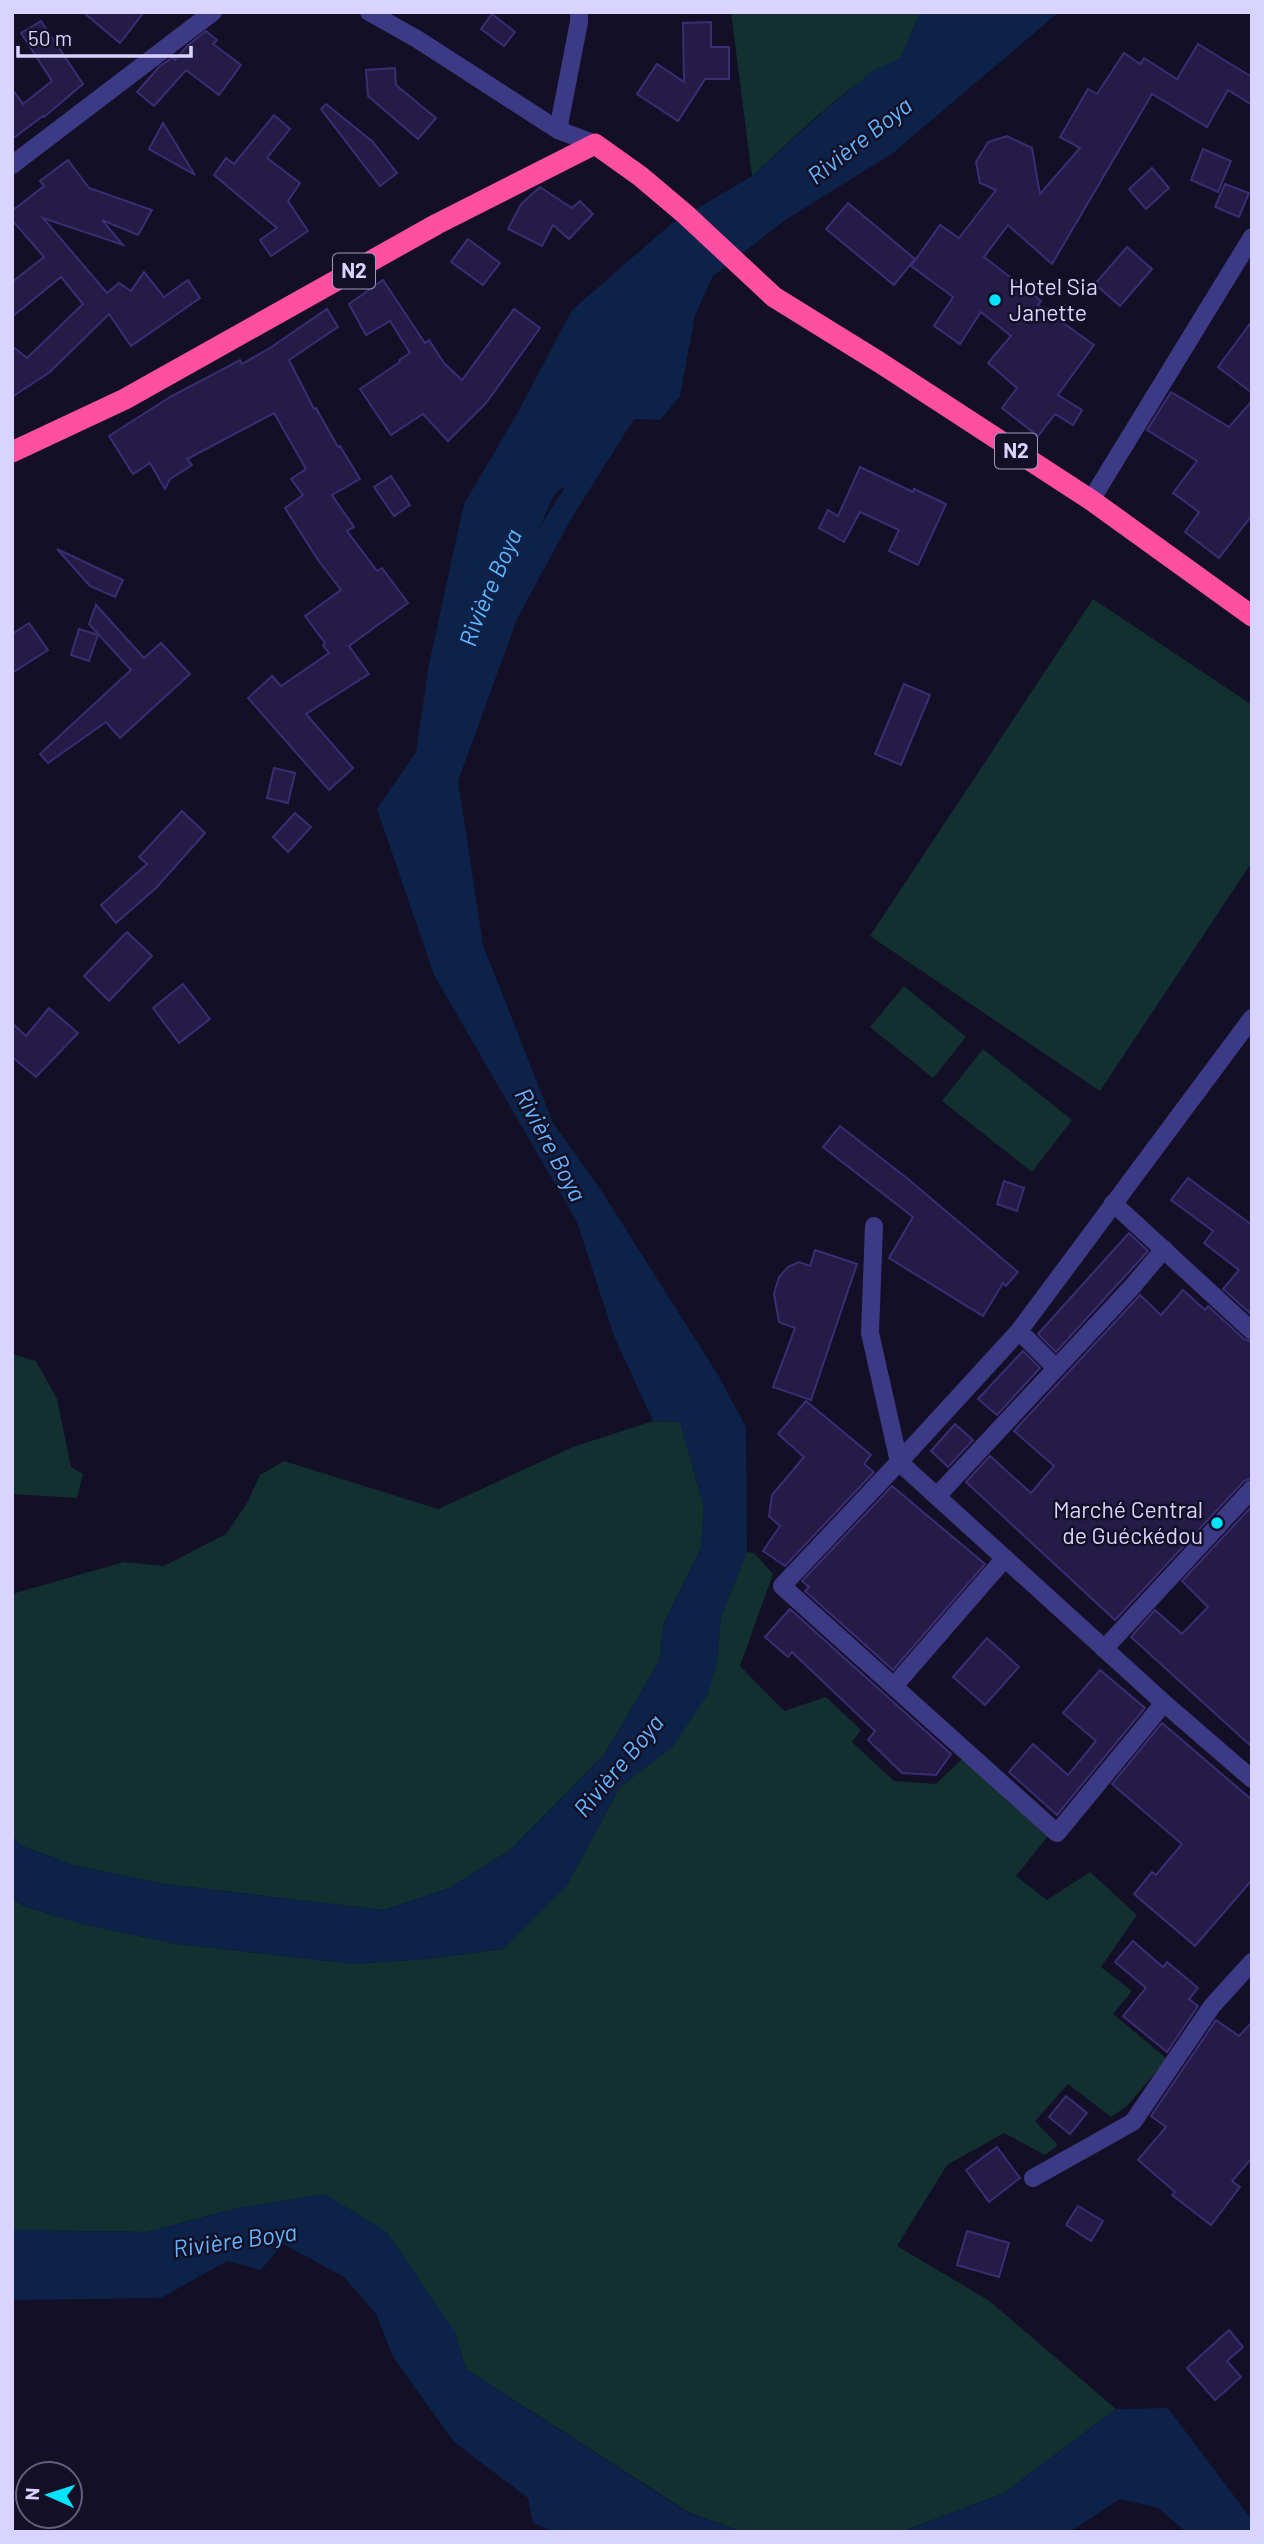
<svg xmlns="http://www.w3.org/2000/svg" width="1264" height="2544" font-family="Barlow,sans-serif">
	<style>
		.green { fill: #12302f }
		.water { fill: #0c2248; fill-rule: evenodd }
		.lines { fill: none; stroke-linecap: round; stroke-linejoin: round }
		.river { stroke: #0c2248; stroke-width: 42 }
		.building { fill: #241b47; stroke: #3b2d73; stroke-width: 2 }
		.minor { stroke: #3d3a85; stroke-width: 18 }
		.highway { stroke: #ff4fa3; stroke-width: 21 }
		.poi-dot { fill: #00e5ff; stroke: #130f26; stroke-width: 2.5 }
		.labels { text-anchor: middle; stroke-width: 5; stroke-linejoin: round; paint-order: stroke }
		.shield { fill: #130f26; stroke: #9e99be; stroke-width: 2 }
		.shield-label { font-size: 21px; font-weight: bold; fill: #d9d4ff }
		.poi-label { font-size: 23px; fill: #d9d4ff; stroke: #130f26; text-anchor: start }
		.water-label { font-size: 24px; font-style: italic; fill: #62b6ff; stroke: #130f26 }
	</style>
	<rect width="100%" height="100%" fill="#130f26"/>
	<g class="green">
		<path d="M731,12H926L919,15L901,58C844,85 799,134 752,176Z"/>
		<path d="M1093,599L1252,705V862L1100,1091L870,936Z"/>
		<path d="M904,986L966,1037L933,1078L870,1027Z"/>
		<path d="M983,1049L1072,1120L1032,1172L942,1101Z"/>
		<path d="M12,1354L36,1361L57,1399L71,1467L83,1474L77,1498L12,1494Z"/>
		<path d="M653,1421L680,1422L704,1508L701,1548L664,1623L659,1661L604,1755L509,1851L449,1888L384,1910L164,1884L73,1865L22,1846L12,1836V1594L124,1562L164,1566L226,1534L247,1503L260,1475L284,1461L438,1509L573,1447Z"/>
		<path d="M747,1552L754,1553L773,1574L740,1666L784,1711L826,1697L861,1730L852,1742L894,1781L936,1784L963,1758L1048,1836L1016,1876L1047,1900L1090,1872L1137,1915L1101,1967L1132,1991L1113,2014L1167,2059L1127,2106L1111,2117L1068,2084L1035,2121L1058,2145L1045,2155L1004,2133L947,2165L897,2246L988,2300L1116,2409L1004,2493L901,2532H742L688,2512L466,2369L455,2332L242,2207L147,2232L12,2230V1898L24,1906L82,1924L177,1944L355,1964L427,1959L503,1949L567,1885L620,1787L673,1746L717,1662L721,1617Z"/>
	</g>
	<g class="water">
		<path d="M926,12H1059L893,153L784,221L713,276L695,315L680,396L660,420L634,419L571,519L517,619L458,781L483,945L553,1123L599,1187L718,1375L746,1427L747,1552L721,1617L717,1662L708,1694L673,1746L620,1787L567,1885L503,1949L427,1959L355,1964L177,1944L82,1924L24,1906L12,1898V1836L22,1846L73,1865L164,1884L384,1910L449,1888L509,1851L604,1755L659,1661L664,1623L701,1548L704,1508L680,1422L653,1421L614,1336L577,1222L434,975L377,809L416,752L429,664L464,504L518,412L572,310L671,224L752,176L825,110L874,70L901,58L919,15ZM565,487L494,601L487,605L483,600L501,522L519,507Z"/>
		<path d="M325,2194L387,2232L455,2332L466,2369L687,2512L742,2532H554L533,2523L528,2498L454,2442L393,2357L376,2314L344,2277L283,2244L261,2270L227,2261L161,2298L12,2300V2230L147,2232L242,2207Z"/>
		<path d="M1168,2408L1252,2520V2532H1186L1158,2508L1120,2499L1069,2532H901L1004,2493L1116,2409Z"/>
	</g>
	<g class="lines">
		<path class="river" id="s1" d="M465,655L473,626L535,486L560,455"/>
	</g>
	<g class="building">
		<path d="M83,12H144L120,43Z"/>
		<path d="M492,14L515,32L504,46L481,29Z"/>
		<path d="M41,21L83,84L44,117L43,116L12,139V89L23,104L52,81L21,33Z"/>
		<path d="M711,22V47H729V79H705L678,121L637,94L657,64L684,82L683,23Z"/>
		<path d="M206,31L217,40L213,44L241,65L219,95L186,70L154,106L137,92L159,67L173,57L175,60L187,46Z"/>
		<path d="M1198,44L1252,77V105L1228,90L1207,127L1152,94L1052,264L1008,225L984,257L1041,301L1038,305L1094,345L1058,395L1082,410L1073,425L1055,414L1038,436L1002,408L1017,388L988,363L1011,336L981,312L960,344L934,326L953,297L911,266L940,225L959,238L996,190L980,183L976,162L988,142L1007,136L1032,148L1040,194L1080,148L1060,137L1088,89L1097,94L1124,53L1140,64L1144,58L1177,79Z"/>
		<path d="M395,68L396,85L436,118L418,139L368,96L366,70Z"/>
		<path d="M326,104L373,142L397,173L380,186L321,109Z"/>
		<path d="M274,115L290,129L267,158L300,183L288,201L308,231L271,256L260,240L277,228L214,175L226,158L234,164Z"/>
		<path d="M163,123L195,175L149,149Z"/>
		<path d="M1203,149L1231,161L1218,192L1191,180Z"/>
		<path d="M68,160L89,188L152,210L138,235L102,220L123,245L43,218L107,293L119,283L131,291L144,272L164,297L188,280L200,298L131,346L109,314L50,372L12,397V346L27,358L83,304L61,277L12,317V282L44,257L12,220V211L44,186L40,181Z"/>
		<path d="M1152,168L1169,188L1146,209L1129,189Z"/>
		<path d="M1225,184L1249,193L1239,217L1215,207Z"/>
		<path d="M540,187L572,208L580,201L593,214L569,239L553,225L542,246L508,229L521,204Z"/>
		<path d="M848,203L915,259L894,285L826,229Z"/>
		<path d="M468,239L500,263L483,285L451,262Z"/>
		<path d="M1127,247L1152,269L1120,306L1095,284Z"/>
		<path d="M383,280L425,343L429,340L444,363L462,380L514,309L540,328L486,403L448,441L423,414L391,435L360,389L400,362L399,360L410,353L390,321L366,335L349,304Z"/>
		<path d="M327,309L338,327L289,360L314,409L316,408L338,447L340,446L360,479L332,495L354,527L347,531L377,571L382,568L408,603L349,646L369,674L306,714L353,768L329,790L248,698L272,676L281,686L329,653L323,645L325,643L305,616L341,590L318,560L285,508L303,495L291,479L306,469L274,413L187,459L192,465L170,479L165,489L150,463L133,474L109,436L170,397L240,360L242,364L270,348Z"/>
		<path d="M1252,321V393L1218,367Z"/>
		<path d="M1171,392L1229,427L1252,401V515L1219,558L1185,532L1199,512L1173,493L1197,461L1147,430Z"/>
		<path d="M860,467L913,492L914,489L946,504L918,565L889,551L899,530L860,512L844,542L819,528L828,510L838,516Z"/>
		<path d="M391,476L410,505L394,516L374,487Z"/>
		<path d="M57,549L123,580L115,597L90,586Z"/>
		<path d="M96,605L144,658L161,643L190,674L120,738L106,722L48,763L40,754L131,670L89,624Z"/>
		<path d="M29,623L48,650L12,673V634Z"/>
		<path d="M79,629L98,635L89,661L71,655Z"/>
		<path d="M904,684L930,695L901,765L875,754Z"/>
		<path d="M274,768L295,773L288,803L267,798Z"/>
		<path d="M182,811L205,833L156,888L116,923L101,905L147,864L139,857Z"/>
		<path d="M295,813L311,827L288,852L273,837Z"/>
		<path d="M127,932L152,956L109,1001L84,976Z"/>
		<path d="M183,984L210,1019L179,1043L153,1008Z"/>
		<path d="M49,1008L78,1033L36,1077L12,1057V1023L26,1036Z"/>
		<path d="M840,1126L908,1179L1018,1272L1006,1286L1003,1283L983,1316L889,1258L913,1217L823,1147Z"/>
		<path d="M1188,1178L1252,1225V1315L1223,1289L1239,1270L1204,1243L1213,1231L1171,1200Z"/>
		<path d="M1004,1181L1024,1188L1017,1211L997,1204Z"/>
		<path d="M1129,1233L1148,1251L1056,1352L1038,1334Z"/>
		<path d="M815,1250L857,1264L811,1400L773,1387L795,1328L779,1322L774,1294L779,1277L788,1267L799,1262L810,1266Z"/>
		<path d="M1183,1290L1205,1310L1208,1306L1244,1339L1252,1342V1478L1244,1481L1115,1620L966,1482L990,1456L1031,1493L1054,1466L1014,1431L1140,1295L1161,1315Z"/>
		<path d="M1023,1351L1040,1368L997,1415L978,1399Z"/>
		<path d="M806,1401L871,1455L864,1464L874,1472L785,1566L763,1551L780,1526L769,1516L772,1495L804,1457L778,1434Z"/>
		<path d="M955,1424L973,1440L948,1467L931,1451Z"/>
		<path d="M892,1486L985,1564L893,1670L805,1591L809,1587L802,1581Z"/>
		<path d="M1252,1506V1747L1131,1637L1155,1610L1182,1634L1208,1607L1182,1581Z"/>
		<path d="M790,1609L951,1754L936,1775L902,1773L868,1740L875,1731L792,1652L788,1657L765,1637Z"/>
		<path d="M987,1638L1019,1667L985,1705L953,1677Z"/>
		<path d="M1100,1670L1145,1708L1057,1815L1009,1772L1033,1744L1068,1775L1096,1741L1063,1713Z"/>
		<path d="M1162,1723L1252,1800V1880L1195,1946L1134,1894L1152,1872L1156,1875L1182,1844L1112,1784Z"/>
		<path d="M1133,1941L1163,1967L1167,1962L1198,1988L1189,1999L1198,2006L1167,2052L1123,2016L1146,1988L1115,1962Z"/>
		<path d="M1216,2020L1239,2036L1252,2022V2158L1232,2181L1240,2187L1211,2225L1172,2195L1175,2192L1138,2160L1166,2127L1151,2116Z"/>
		<path d="M1066,2096L1087,2113L1070,2134L1049,2117Z"/>
		<path d="M997,2147L1020,2178L989,2202L966,2170Z"/>
		<path d="M1078,2206L1103,2221L1091,2241L1066,2225Z"/>
		<path d="M967,2231L1009,2243L999,2277L957,2265Z"/>
		<path d="M1229,2330L1243,2347L1227,2361L1241,2377L1215,2400L1187,2368Z"/>
	</g>
	<g class="lines">
		<g class="minor">
			<path d="M369,12L417,39L558,130L595,144"/>
			<path d="M558,130L579,22V12"/>
			<path d="M12,165L213,12"/>
			<path d="M1091,500L1252,237"/>
			<path d="M1113,1203L1252,1331"/>
			<path d="M874,1226L870,1333L899,1462L1164,1703L1252,1779"/>
			<path d="M1019,1331L1056,1368"/>
			<path d="M937,1496L1132,1287L1164,1249"/>
			<path d="M1104,1649L1252,1489"/>
			<path d="M894,1686L1005,1558"/>
			<path d="M1164,1703L1057,1833L782,1586L899,1462L1019,1331L1252,1018"/>
			<path d="M1033,2178L1133,2122L1212,2006L1252,1962"/>
		</g>
		<path class="highway" d="M12,452L125,399L437,224L595,144L640,176L685,214L774,297L879,362L1091,500L1252,616"/>
	</g>
	<g class="poi-dot">
		<circle cx="995" cy="300" r="7"/>
		<circle cx="1217" cy="1523" r="7"/>
	</g>
	<g class="labels">
		<g class="shield">
			<rect x="333" y="253.5" width="42" height="35" rx="5"/>
			<rect x="995" y="433.5" width="42" height="35" rx="5"/>
		</g>
		<g class="shield-label">
			<text x="354" y="278">N2</text>
			<text x="1016" y="458">N2</text>
		</g>
		<g class="poi-label">
			<text x="1009" y="295">Hotel Sia<tspan x="1009" dy="26">Janette</tspan></text>
			<text x="1203" y="1518" text-anchor="end">Marché Central<tspan x="1203" dy="26">de Guéckédou</tspan></text>
		</g>
		<g class="water-label">
			<text transform="translate(860 141) rotate(-38)" y="8">Rivière Boya</text>
			<text dy="8" stroke="none"><textPath href="#s1" startOffset="72">Rivière Boya</textPath></text>
			<text transform="translate(550 1145) rotate(62)" y="8">Rivière Boya</text>
			<text transform="translate(619 1766) rotate(-50)" y="8">Rivière Boya</text>
			<text transform="translate(235 2241) rotate(-8)" y="8">Rivière Boya</text>
		</g>
	</g>
	<rect width="1264" height="2544" fill="none" stroke="#d9d4ff" stroke-width="28"/>
	<g transform="translate(49 2495) rotate(273)"><circle r="33" fill="#130f26" stroke="#625e7d" stroke-width="2"/>
	<path d="M0-5L12 26L0 18L-12 26Z" fill="#00e5ff"/>
	<text y="-10" font-size="19" font-weight="bold" text-anchor="middle" fill="#d9d4ff">N</text>
	</g>
	<path d="M18 46v10h173v-10" fill="none" stroke="#d9d4ff" stroke-width="3.5"/>
	<text x="28" y="46" font-size="21" fill="#d9d4ff" stroke="#130f26" stroke-width="5" paint-order="stroke">50 m</text>
</svg>
